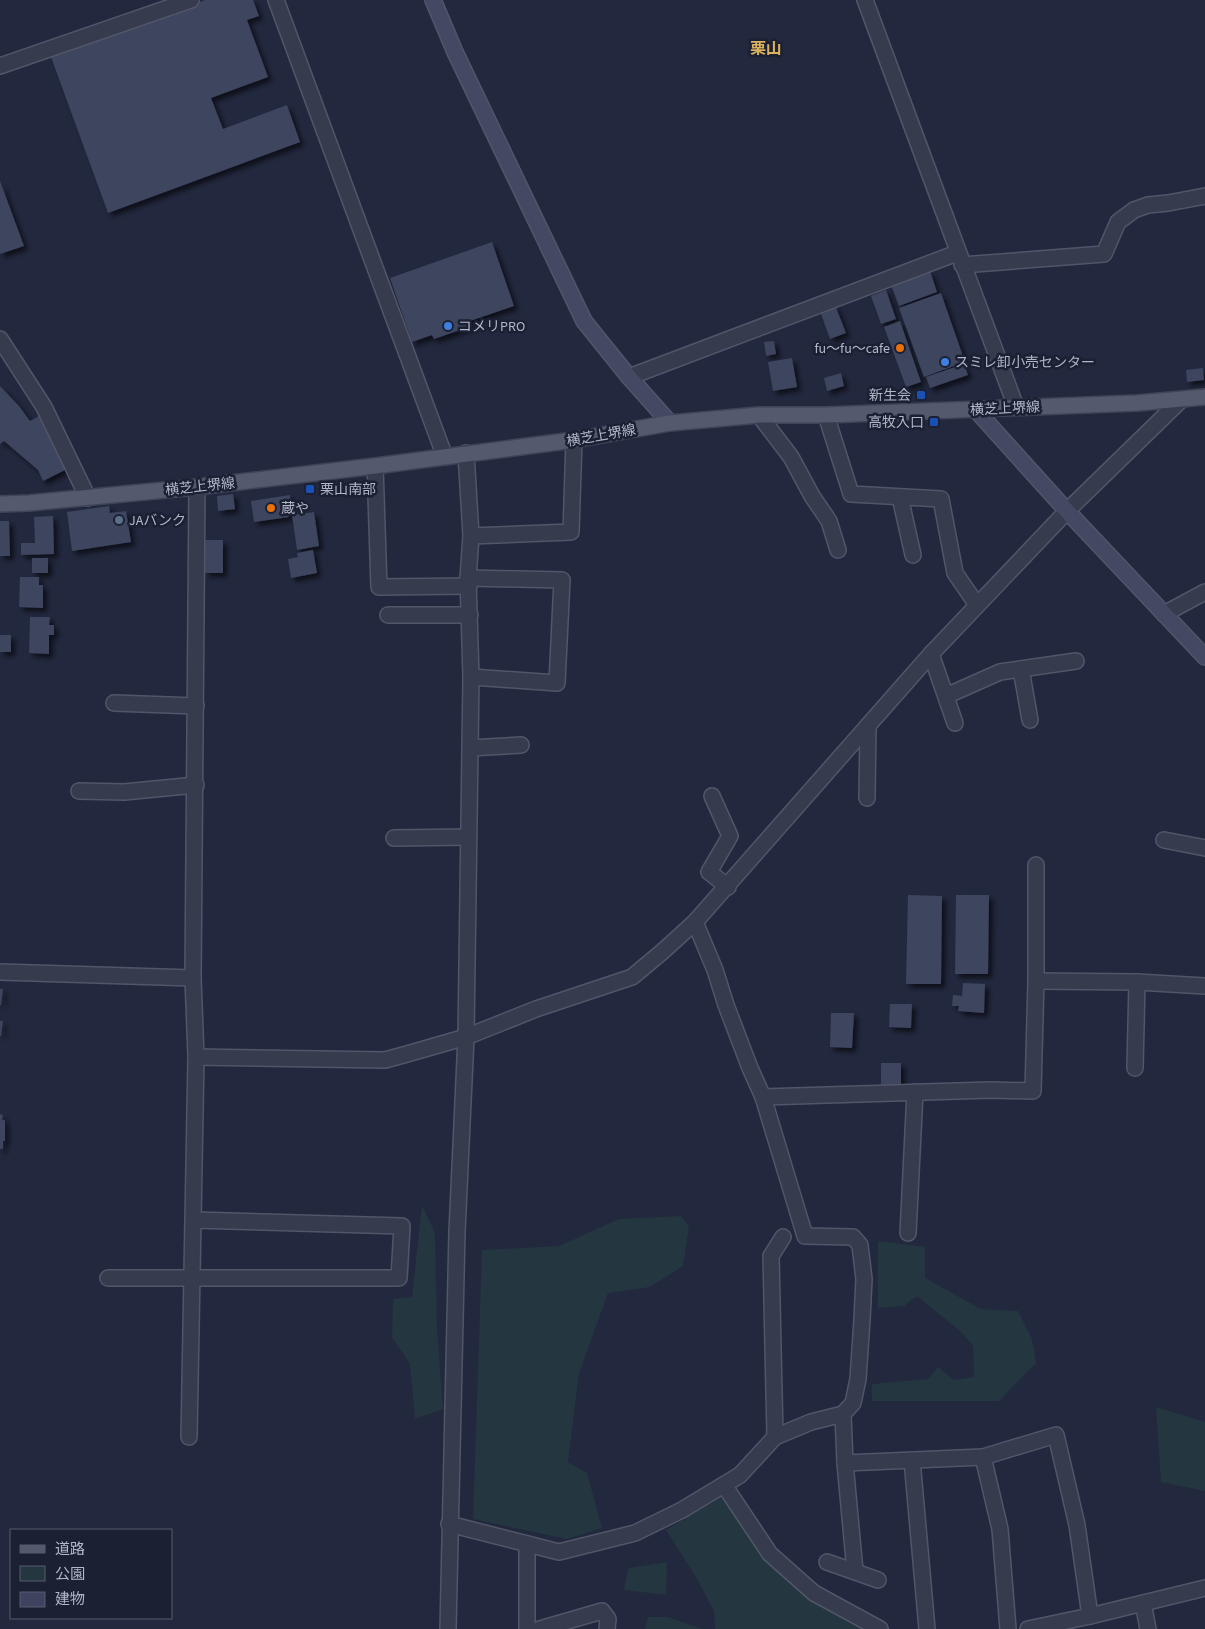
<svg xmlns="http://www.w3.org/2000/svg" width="1205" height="1629" font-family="'Source Sans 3','Noto Sans JP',sans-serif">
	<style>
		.green { fill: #24363f }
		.building { fill: #3e445f; filter: url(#shadow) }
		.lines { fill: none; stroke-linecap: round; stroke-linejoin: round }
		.street-casing { stroke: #515669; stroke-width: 18 }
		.secondary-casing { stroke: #515669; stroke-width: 18 }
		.primary-casing { stroke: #3f4457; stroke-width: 18 }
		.street { stroke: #363b4e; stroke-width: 15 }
		.secondary { stroke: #444862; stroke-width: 15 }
		.primary { stroke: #54596e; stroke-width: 15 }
		.shop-dot { fill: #3f7fe0; stroke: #1b2033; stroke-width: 2 }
		.food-dot { fill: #e8710a; stroke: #1b2033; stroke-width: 2 }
		.transit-dot { fill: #1a4fb4; stroke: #1b2033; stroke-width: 2 }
		.service-dot { fill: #5c6f8a; stroke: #1b2033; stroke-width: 2 }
		.labels { text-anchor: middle; stroke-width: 5; stroke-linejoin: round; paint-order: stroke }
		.poi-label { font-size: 14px; fill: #b2b6c9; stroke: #1b2033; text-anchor: start }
		.street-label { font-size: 14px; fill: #b2b6c9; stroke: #1b2033 }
		.quarter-label { font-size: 16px; font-weight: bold; fill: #dab15c; stroke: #1b2033 }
	</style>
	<defs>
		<filter id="shadow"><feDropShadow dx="4" dy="4" stdDeviation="2.5" flood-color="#0009"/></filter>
	</defs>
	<rect width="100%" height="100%" fill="#22283e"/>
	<g class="green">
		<path d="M422,1205L435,1233L437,1329L443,1409L415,1419L410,1364L392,1337L393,1299L412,1297Z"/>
		<path d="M681,1216L689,1227L683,1266L650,1287L608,1293L579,1374L568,1462L587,1473L602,1528L567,1539L473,1519L482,1250L559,1246L619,1219Z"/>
		<path d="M878,1241L925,1247V1278L981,1309L1018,1311L1032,1339L1036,1363L999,1401H872V1384L928,1379L938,1367L954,1380L974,1377L973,1346L961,1332L917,1296L904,1306L878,1308Z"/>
		<path d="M1156,1407L1205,1422V1491L1161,1482Z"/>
		<path d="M722,1497L769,1562L836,1614L862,1629H715L714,1611L697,1579L666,1530Z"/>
		<path d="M667,1562L666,1595L624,1590L628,1568Z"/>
		<path d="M648,1617H668L702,1629H645Z"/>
	</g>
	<g class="building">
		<path d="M205,0H253L259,16L247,20L268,77L211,98L223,129L287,105L300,142L108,213L51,57Z"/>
		<path d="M0,181L24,246L0,254Z"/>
		<path d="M492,242L514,306L467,322L469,327L434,339L432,335L412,342L390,278Z"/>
		<path d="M930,271L937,292L899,306L891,285Z"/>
		<path d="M886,290L896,319L881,324L871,296Z"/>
		<path d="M941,293L965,362L924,377L899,308Z"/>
		<path d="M835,305L846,333L830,339L820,311Z"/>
		<path d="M900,321L921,382L906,387L884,327Z"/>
		<path d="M774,341L776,354L766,356L764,342Z"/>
		<path d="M792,358L797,387L773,391L768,362Z"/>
		<path d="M964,364L968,375L930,388L926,377Z"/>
		<path d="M1203,368L1204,380L1187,382L1186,370Z"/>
		<path d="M841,373L844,386L827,391L824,378Z"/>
		<path d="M0,386L19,406L30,421L39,416L65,470L43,481L38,470L4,441L0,444Z"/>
		<path d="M233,494L235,509L218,511L217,496Z"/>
		<path d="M290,495L291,504L288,505L289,517L254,522L251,501Z"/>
		<path d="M109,506L110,513L126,511L131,542L72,551L67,512Z"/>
		<path d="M314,512L319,546L297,550L292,515Z"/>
		<path d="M53,516L54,554L21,555V543H35L34,517Z"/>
		<path d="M0,521H9L10,556H0Z"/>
		<rect x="205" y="540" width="18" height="33"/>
		<path d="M313,550L317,573L291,578L288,559L298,557L297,553Z"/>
		<rect x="32" y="558" width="16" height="15"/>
		<path d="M20,577H39V585H43V608L19,607Z"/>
		<path d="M30,617H50L49,625H54V635H49V654L29,653Z"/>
		<rect x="0" y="635" width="11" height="17"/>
		<path d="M908,895L942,896L941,984H906Z"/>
		<path d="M956,895H989L988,974H955Z"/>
		<path d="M963,983L985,984L984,1013L958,1011L959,1006H952L953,995L962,996Z"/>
		<path d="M0,989H3L1,1005H0Z"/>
		<path d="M890,1004H912L911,1028L889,1027Z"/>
		<path d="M831,1013H854L852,1048L830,1047Z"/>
		<path d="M0,1021H3L1,1036H0Z"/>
		<rect x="881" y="1063" width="20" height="22"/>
		<path d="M0,1114L3,1115L2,1120H5V1141H3V1149H0Z"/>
	</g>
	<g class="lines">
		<g class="street-casing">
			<g id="street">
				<path d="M276,0L445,457"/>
				<path d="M865,0C916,135 965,272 1016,407"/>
				<path d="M0,66L191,0"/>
				<path d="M962,265L1104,254L1118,222L1134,210L1148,205L1168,203L1205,196"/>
				<path d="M0,339L44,407L88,498"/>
				<path d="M629,377L957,253"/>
				<path d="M759,415L791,457L812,496L829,521L838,550"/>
				<path d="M826,415L851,494L941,499L955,573L977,605"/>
				<path d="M375,466L379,587L469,586"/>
				<path d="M900,497L913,555"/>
				<path d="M471,536L571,532L574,440"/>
				<path d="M468,578L562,580L557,683L471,677"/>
				<path d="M1164,614L1205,592"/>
				<path d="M388,615H470"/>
				<path d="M931,654L955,723"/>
				<path d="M1021,669L1030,720"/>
				<path d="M946,696L1000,672L1076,661"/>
				<path d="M114,703L196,706"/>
				<path d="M470,748L521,745"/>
				<path d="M79,791L124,792L196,785"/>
				<path d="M712,796L730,836L709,872L728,887"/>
				<path d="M867,798L868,726"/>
				<path d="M394,838L468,837"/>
				<path d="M1164,840L1205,848"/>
				<path d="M0,972L193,978"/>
				<path d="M1036,981L1137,982L1205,986"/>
				<path d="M196,1057L385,1060L407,1054L466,1037L536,1009L632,977L662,952L695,922L931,654L1067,511L1181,400"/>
				<path d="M1135,1068L1137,982"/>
				<path d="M763,1097L990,1090L1033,1091L1036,981V865"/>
				<path d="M908,1233L915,1092"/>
				<path d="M108,1278H399L402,1226L194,1220"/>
				<path d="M843,1414L845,1463L983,1457L1056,1435L1077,1525L1090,1616"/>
				<path d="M189,1437L196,1057L193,978L197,487"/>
				<path d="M775,1437L771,1256L783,1237"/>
				<path d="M983,1457L1000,1529L1008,1629"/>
				<path d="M912,1460L927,1629"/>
				<path d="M845,1463L855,1571"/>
				<path d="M724,1485L770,1554L814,1593L880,1629"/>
				<path d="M449,1524L559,1552L635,1533L682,1510L740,1475L775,1437L811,1422L843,1414L853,1403L858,1379L862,1320L864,1279L860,1245L853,1237L805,1236L763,1097L750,1068L726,1005L715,970L695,922"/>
				<path d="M527,1544V1629"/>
				<path d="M827,1562L878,1580"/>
				<path d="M1143,1603L1148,1629"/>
				<path d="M448,1629L457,1232L466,1037L471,677L468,578L471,536L466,453"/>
				<path d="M540,1629L602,1611L608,1619L607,1629"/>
				<path d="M1028,1629L1090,1616L1205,1588"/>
			</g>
		</g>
		<g class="secondary-casing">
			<g id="secondary">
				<path d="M433,0L455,52L584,321L629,377L670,423"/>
				<path d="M975,409L1067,511L1205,657"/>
			</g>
		</g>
		<g class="primary-casing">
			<path id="primary" d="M0,504L29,503L197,487L375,466L574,440L670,423L759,415H826L1137,403L1205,397"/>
		</g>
		<use href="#street" class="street"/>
		<use href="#secondary" class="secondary"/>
		<use href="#primary" class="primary"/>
	</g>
	<g class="shop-dot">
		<circle cx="448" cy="326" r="5"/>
		<circle cx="945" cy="362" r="5"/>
	</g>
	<g class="food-dot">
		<circle cx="900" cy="348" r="5"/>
		<circle cx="271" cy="508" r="5"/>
	</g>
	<g class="transit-dot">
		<rect x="916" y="390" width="10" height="10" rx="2.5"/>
		<rect x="929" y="417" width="10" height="10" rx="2.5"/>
		<rect x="305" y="484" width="10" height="10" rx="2.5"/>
	</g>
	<circle class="service-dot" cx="119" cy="520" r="5"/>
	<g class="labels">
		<g class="poi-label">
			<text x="458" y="331">コメリPRO</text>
			<text x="890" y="353" text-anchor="end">fu～fu～cafe</text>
			<text x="955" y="367">スミレ卸小売センター</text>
			<text x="911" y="400" text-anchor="end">新生会</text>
			<text x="924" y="427" text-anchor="end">高牧入口</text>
			<text x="320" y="494">栗山南部</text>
			<text x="281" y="513">蔵や</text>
			<text x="129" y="525">JAバンク</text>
		</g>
		<g class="street-label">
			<text transform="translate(1005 408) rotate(-3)" y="5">横芝上堺線</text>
			<text transform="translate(601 435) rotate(-10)" y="5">横芝上堺線</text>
			<text transform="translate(200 486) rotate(-6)" y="5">横芝上堺線</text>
		</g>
		<g class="quarter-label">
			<text x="766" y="54">栗山</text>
		</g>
	</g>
	<rect x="10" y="1529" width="162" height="90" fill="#1b2033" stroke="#575c6f"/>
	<rect x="20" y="1545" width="25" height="8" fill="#54596e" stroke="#575c6f"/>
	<text x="55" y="1554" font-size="15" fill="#b2b6c9">道路</text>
	<rect x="20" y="1566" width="25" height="15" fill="#24363f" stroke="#575c6f"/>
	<text x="55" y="1579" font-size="15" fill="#b2b6c9">公園</text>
	<rect x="20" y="1592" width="25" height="15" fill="#3e445f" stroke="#575c6f"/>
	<text x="55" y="1604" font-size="15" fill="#b2b6c9">建物</text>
</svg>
